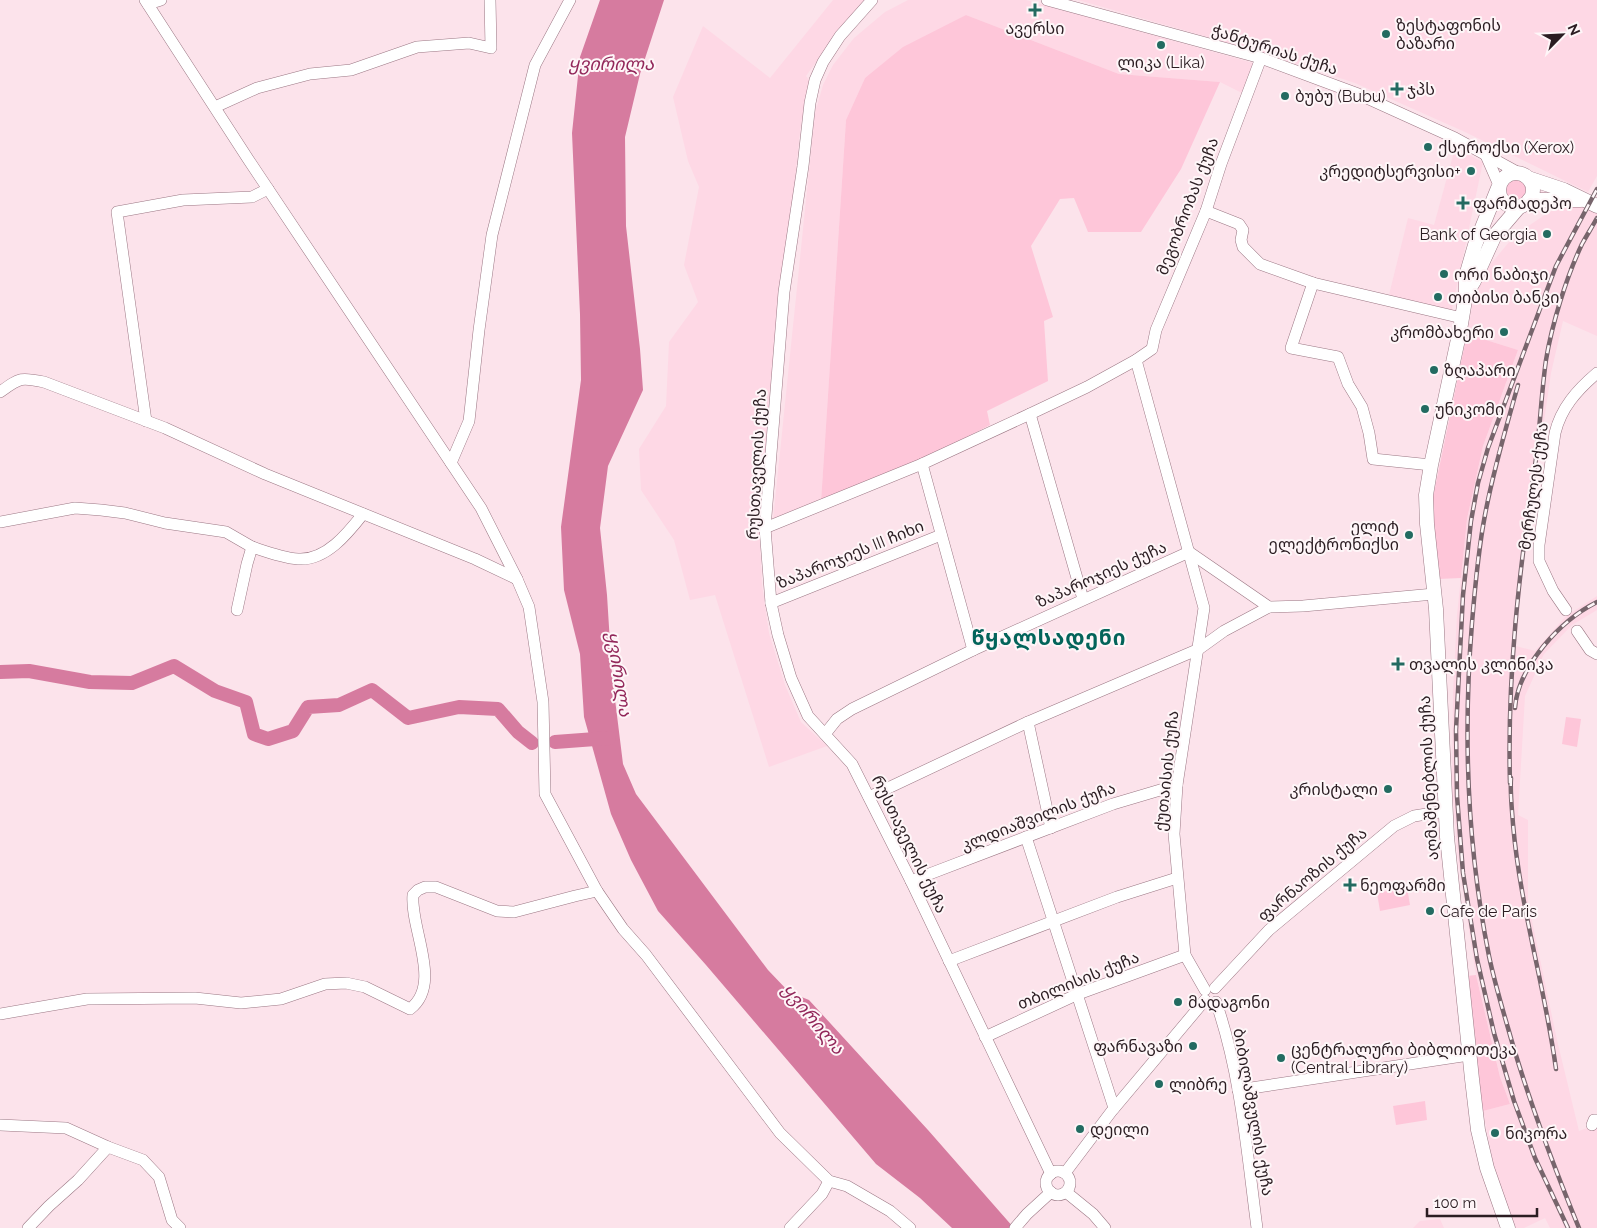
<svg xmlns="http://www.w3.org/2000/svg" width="1597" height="1228" font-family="Raleway,'Noto Sans Georgian',sans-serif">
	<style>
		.built { fill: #fed8e5 }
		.green { fill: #fec6d9 }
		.water { fill: #d67b9f }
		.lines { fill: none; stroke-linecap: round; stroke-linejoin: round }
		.river { stroke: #d67b9f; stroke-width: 14 }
		.minor-casing { stroke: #9b7784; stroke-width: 12 }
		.major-casing { stroke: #9b7784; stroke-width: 15 }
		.minor { stroke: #fff; stroke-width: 11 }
		.major { stroke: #fff; stroke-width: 14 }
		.rail-casing { stroke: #77656c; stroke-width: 4.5 }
		.rail { stroke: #fef6f8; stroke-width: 2.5; stroke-dasharray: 8; stroke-linecap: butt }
		.poi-dot { fill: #236b61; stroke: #fef6f8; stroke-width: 2 }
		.labels { text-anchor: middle; stroke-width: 4; stroke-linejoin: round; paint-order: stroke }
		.poi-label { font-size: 16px; fill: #2b1d22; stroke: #fef6f8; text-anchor: start }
		.street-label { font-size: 16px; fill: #2b1d22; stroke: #fef6f8 }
		.water-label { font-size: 18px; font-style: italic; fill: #92275a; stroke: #fef6f8 }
		.district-label { font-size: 21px; font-weight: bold; letter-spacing: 1px; fill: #03645a; stroke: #fef6f8 }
	</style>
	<rect width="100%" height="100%" fill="#fce3eb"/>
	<g class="built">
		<path d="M833,0H867L837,33L806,76L810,81L801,123L759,520L762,585L769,633L785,685L801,722L827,746L769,767L715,595L690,600L674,540L641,490L639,449L666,406L669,342L698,302L684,265L699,187L688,161L673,97L703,26L770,78Z"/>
		<path d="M908,0H1026L1253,63L1242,93L1220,82L1119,74L966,15L865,78L846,120L821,502L773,520L815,113L823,85L833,65L854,38L885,12Z"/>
		<path d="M1078,0H1597V176L1588,192L1465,132L1355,83L1264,53Z"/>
		<path d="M1455,148L1483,162L1450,318L1387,303L1408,218L1434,225Z"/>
		<path d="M1582,205L1597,213V336L1563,321L1551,373L1523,569L1516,646L1535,651L1565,617L1597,596V610L1572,625L1544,654L1525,696L1518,815L1528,820V902L1557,1040L1579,1131L1597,1124V1228H1550L1545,1218L1524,1228H1516L1505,1202L1494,1168L1483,1111L1510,1104L1500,1077L1476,975L1458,860L1452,786L1453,693L1457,615L1467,519L1483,446L1518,350L1467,334L1475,291L1489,266L1515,235L1549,212L1563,206Z"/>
		<path d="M1440,1219L1444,1228H1413L1420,1221Z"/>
	</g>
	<g class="green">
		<path d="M966,15L1119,74L1220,82L1181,169L1141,232H1088L1074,198L1060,199L1031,246L1053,317L1044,321L1048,381L987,411L990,425L930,456L821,502L846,120L865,78L903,47Z"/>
		<circle cx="1516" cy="190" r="10"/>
		<path d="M1467,334L1518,350L1483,446L1467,519L1461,578L1438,579L1432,502Z"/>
		<path d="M1566,717L1581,719L1577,747L1562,744Z"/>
		<path d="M1407,887L1410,905L1380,911L1377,893Z"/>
		<path d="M1476,975L1500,1077L1510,1104L1483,1111L1466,976Z"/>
		<path d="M1425,1101L1427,1120L1396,1125L1393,1106Z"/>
	</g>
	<path class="water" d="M600,0H664L640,74L625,137L626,226L640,349L643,390L608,466L600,528L607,595L612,675L623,764L636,794L768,970L789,992L809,1000L928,1130L1014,1228H952L920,1198L876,1164L706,965L658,911L631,860L611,814L584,717L580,654L564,590L561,527L581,380L580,314L572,133L580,57Z"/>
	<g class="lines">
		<g class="river">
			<path d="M0,672L29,671L90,682L132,683L174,666L215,691L246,702L254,734L268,739L293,731L308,707L339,705L372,690L408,718L459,707L498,709L518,732L532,743"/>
			<path d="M555,742L609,738"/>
		</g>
		<g class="minor-casing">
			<g id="minor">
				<path d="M145,0L248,159L481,508L517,579L529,607L543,702L545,794L597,891L623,929L646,955L780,1133L829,1181L847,1186L890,1211L910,1228"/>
				<path d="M872,0L840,36L823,62L815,80L810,103L803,166L784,292L765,528L771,603L778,635L791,678L808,716L852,764L911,881L1051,1174"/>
				<path d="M1047,0L1261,58L1358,94L1455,138L1519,173"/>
				<path d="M148,4L161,0"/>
				<path d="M215,107L257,88L310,74L351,70L417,47L469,43L491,48L490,0"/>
				<path d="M1485,153L1499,185"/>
				<path d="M1206,211L1239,224L1243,230L1241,240L1243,247L1260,264L1313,283L1462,318"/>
				<path d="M1313,283L1291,348L1338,357L1348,384L1362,407L1369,433L1373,459L1431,465"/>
				<path d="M1136,360L1204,608L1177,785L1174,834L1185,955L1205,990"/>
				<path d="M0,392C20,378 20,377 44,382L165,428L265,474L475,559L517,579"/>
				<path d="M1030,414L1083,599"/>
				<path d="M146,421L117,212L183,200L252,197L268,189"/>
				<path d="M451,463L469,421L479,330L492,235L535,65L570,0"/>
				<path d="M922,464L973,650"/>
				<path d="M0,522L75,508L101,510L125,513L165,523L226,532L252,547"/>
				<path d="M765,528L922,464L1030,414L1087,387L1136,360L1152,349L1156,330L1206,211L1221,164L1261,58"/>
				<path d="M771,603L941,535"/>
				<path d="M237,610L247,564L252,547C267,552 283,558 298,559C326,561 348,533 363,514"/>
				<path d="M1566,610L1553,591L1539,561V545L1555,433C1561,408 1577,390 1597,373"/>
				<path d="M1577,631L1590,650L1597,654"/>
				<path d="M1028,722L1051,828"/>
				<path d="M825,734L837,719L852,709L973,650L1189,552L1269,607L1303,606L1434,594"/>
				<path d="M869,797L1028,722L1199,649L1224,631L1269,607"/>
				<path d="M1026,837L1114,1108"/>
				<path d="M911,881L1113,804L1177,785"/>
				<path d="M949,961L1117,897L1177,878"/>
				<path d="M1215,988L1269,930L1394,826L1414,816L1446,811"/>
				<path d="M1216,1002C1241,1074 1247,1153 1257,1228"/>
				<path d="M0,1014L87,999L195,998L241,1003L281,999L325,984L346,983L365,987L410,1009C443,984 410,929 413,895L418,890L425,887H436L497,911L514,912L575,896L597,891"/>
				<path d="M985,1037L1078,994L1185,955"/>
				<path d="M1238,1090L1469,1055"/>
				<path d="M0,1125L66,1128L108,1147L143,1160L159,1177L172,1220L180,1228"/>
				<path d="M1592,1125L1594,1120H1597"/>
				<circle cx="1058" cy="1183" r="12"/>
				<path d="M1065,1173L1111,1112L1205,1000"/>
				<path d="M1066,1192L1093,1214L1105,1228"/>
				<path d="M28,1228L49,1206L78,1180L108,1147"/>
				<path d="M790,1228L822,1194L829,1181"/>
				<path d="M1015,1228L1027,1214L1051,1192"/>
			</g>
		</g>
		<g class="major-casing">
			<g id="major">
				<circle cx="1516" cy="190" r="17"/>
				<path d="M1528,178L1564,190L1597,206"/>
				<path d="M1498,188L1475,245L1466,276V294L1460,330L1431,465L1426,495L1427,524L1436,609L1447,837L1472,1079L1478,1130L1487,1168L1508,1228"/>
				<path d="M1529,200H1581"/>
				<path d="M1466,294L1474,281L1495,235L1519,207"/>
			</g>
		</g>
		<use href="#minor" class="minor"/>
		<use href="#major" class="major"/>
		<g class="rail-casing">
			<g id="rail">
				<path d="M1518,385C1506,428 1493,471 1485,515C1478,551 1475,587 1472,623C1463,734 1467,846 1489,956C1494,980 1501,1004 1508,1028C1527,1096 1552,1162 1579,1228"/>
				<path d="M1515,708C1518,666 1561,620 1597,602"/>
				<path d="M1511,778C1510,793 1512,809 1513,824C1520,907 1545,987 1556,1069"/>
				<path d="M1510,783C1507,677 1519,571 1535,466C1540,431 1541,395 1546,360C1552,324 1566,278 1582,244C1587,235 1592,227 1597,218"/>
				<path d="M1568,1228L1535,1158L1514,1101L1494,1033L1477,959L1463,873L1457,796L1456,730L1463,595L1471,521L1478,483L1488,448L1556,266L1597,189"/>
			</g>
		</g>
		<use href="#rail" class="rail"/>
	</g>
	<g class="poi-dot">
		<path d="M1032.5 2.5h5v5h5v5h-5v5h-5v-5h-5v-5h5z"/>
		<circle cx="1386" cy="34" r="5"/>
		<circle cx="1161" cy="45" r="5"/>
		<path d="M1394.5 81.5h5v5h5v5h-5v5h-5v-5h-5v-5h5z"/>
		<circle cx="1285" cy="96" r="5"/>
		<circle cx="1428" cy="147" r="5"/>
		<circle cx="1471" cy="171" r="5"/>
		<path d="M1460.5 195.5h5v5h5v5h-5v5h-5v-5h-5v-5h5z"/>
		<circle cx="1547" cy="234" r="5"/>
		<circle cx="1444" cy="274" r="5"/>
		<circle cx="1438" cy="297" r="5"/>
		<circle cx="1504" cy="332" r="5"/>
		<circle cx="1434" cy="370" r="5"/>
		<circle cx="1425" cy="409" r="5"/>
		<circle cx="1409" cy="535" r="5"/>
		<path d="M1395.5 656.5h5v5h5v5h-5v5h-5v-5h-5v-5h5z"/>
		<circle cx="1388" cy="789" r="5"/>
		<path d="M1347.5 877.5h5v5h5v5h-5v5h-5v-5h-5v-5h5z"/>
		<circle cx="1430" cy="911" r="5"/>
		<circle cx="1178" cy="1002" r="5"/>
		<circle cx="1193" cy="1046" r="5"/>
		<circle cx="1281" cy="1058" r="5"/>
		<circle cx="1159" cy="1084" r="5"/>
		<circle cx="1080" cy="1129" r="5"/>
		<circle cx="1495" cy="1133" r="5"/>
	</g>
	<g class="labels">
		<g class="poi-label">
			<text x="1396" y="31">ზესტაფონის<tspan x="1396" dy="18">ბაზარი</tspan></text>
			<text x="1035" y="34" text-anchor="middle">ავერსი</text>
			<text x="1161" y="68" text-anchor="middle">ლიკა (Lika)</text>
			<text x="1407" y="95">ჯპს</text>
			<text x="1295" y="102">ბუბუ (Bubu)</text>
			<text x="1438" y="153">ქსეროქსი (Xerox)</text>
			<text x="1461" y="177" text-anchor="end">კრედიტსერვისი+</text>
			<text x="1473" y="209">ფარმადეპო</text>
			<text x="1537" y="240" text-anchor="end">Bank of Georgia</text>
			<text x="1454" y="280">ორი ნაბიჯი</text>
			<text x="1448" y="303">თიბისი ბანკი</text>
			<text x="1494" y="338" text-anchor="end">კრომბახერი</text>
			<text x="1444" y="376">ზღაპარი</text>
			<text x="1435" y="415">უნიკომი</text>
			<text x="1399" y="532" text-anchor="end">ელიტ<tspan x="1399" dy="18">ელექტრონიქსი</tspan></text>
			<text x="1409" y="670">თვალის კლინიკა</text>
			<text x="1378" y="795" text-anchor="end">კრისტალი</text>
			<text x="1360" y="891">ნეოფარმი</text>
			<text x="1440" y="917">Cafe de Paris</text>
			<text x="1188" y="1008">მადაგონი</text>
			<text x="1183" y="1052" text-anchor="end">ფარნავაზი</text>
			<text x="1291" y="1055">ცენტრალური ბიბლიოთეკა<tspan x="1291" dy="18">(Central Library)</tspan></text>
			<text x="1169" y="1090">ლიბრე</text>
			<text x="1090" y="1135">დეილი</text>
			<text x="1505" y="1139">ნიკორა</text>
		</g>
		<g class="street-label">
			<text transform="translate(1275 49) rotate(18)" y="6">ჭანტურიას ქუჩა</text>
			<text transform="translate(1187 206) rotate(-69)" y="6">მეგობრობას ქუჩა</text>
			<text transform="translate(756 464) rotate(-87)" y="6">რუსთაველის ქუჩა</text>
			<text transform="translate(1533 486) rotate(-82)" y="6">მერჩულეს ქუჩა</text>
			<text transform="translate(850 554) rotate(-22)" y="6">ზაპაროჯიეს III ჩიხი</text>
			<text transform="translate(1101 574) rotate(-24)" y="6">ზაპაროჯიეს ქუჩა</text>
			<text transform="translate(1166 771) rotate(-84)" y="6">ქუთაისის ქუჩა</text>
			<text transform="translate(1428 778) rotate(-93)" y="6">აღმაშენებლის ქუჩა</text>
			<text transform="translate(1038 816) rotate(-21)" y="6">კლდიაშვილის ქუჩა</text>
			<text transform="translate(910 844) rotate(64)" y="6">რუსთაველის ქუჩა</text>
			<text transform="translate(1312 874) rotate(-40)" y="6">ფარნაოზის ქუჩა</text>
			<text transform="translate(1078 980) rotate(-22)" y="6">თბილისის ქუჩა</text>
			<text transform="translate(1254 1112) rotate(80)" y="6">ბიბილაშვულის ქუჩა</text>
		</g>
		<g class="water-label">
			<text x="611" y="70">ყვირილა</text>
			<text transform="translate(619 674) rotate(81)" y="6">ყვირილა</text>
			<text transform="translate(813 1019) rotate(50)" y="6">ყვირილა</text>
		</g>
		<g class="district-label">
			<text x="1049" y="645">წყალსადენი</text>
		</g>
	</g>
	<g transform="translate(1562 35) rotate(66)" stroke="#fef6f8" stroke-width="4" paint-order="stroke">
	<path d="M0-4L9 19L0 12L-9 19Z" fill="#2b1d22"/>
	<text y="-8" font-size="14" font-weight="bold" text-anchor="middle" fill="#2b1d22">N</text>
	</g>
	<path d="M1427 1208v8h110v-8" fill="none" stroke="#2b1d22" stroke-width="2.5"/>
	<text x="1434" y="1208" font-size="15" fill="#2b1d22" stroke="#fef6f8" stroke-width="4" paint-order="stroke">100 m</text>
</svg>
